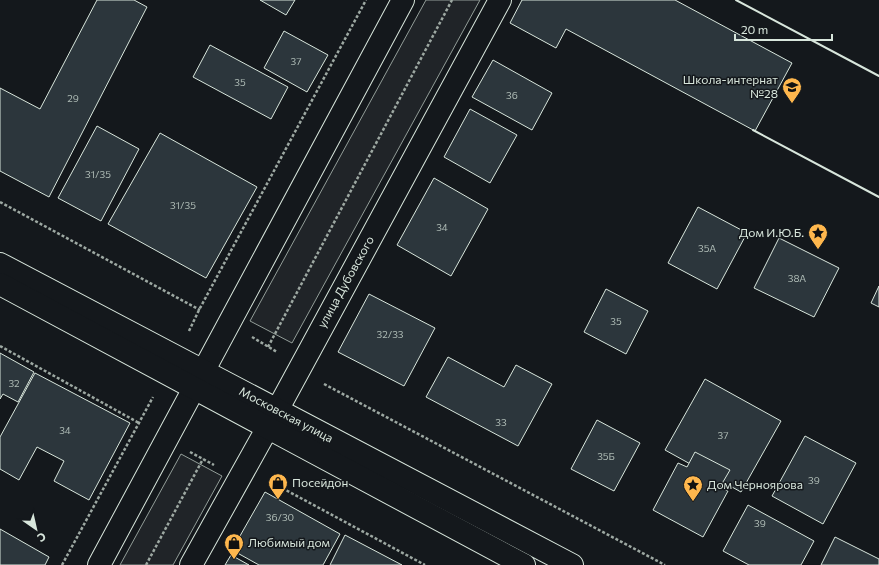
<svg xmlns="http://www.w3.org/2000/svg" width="879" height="565" font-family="Commissioner,sans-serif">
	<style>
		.green { fill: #202428; stroke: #939e99 }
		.building { fill: #2c363c; stroke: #d8e6dc }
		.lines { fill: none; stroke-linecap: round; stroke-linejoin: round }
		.street-casing { stroke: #d8e6dc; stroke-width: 24 }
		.secondary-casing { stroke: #d8e6dc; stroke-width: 24 }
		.path { stroke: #9da8a2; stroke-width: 2.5; stroke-dasharray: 3 2; stroke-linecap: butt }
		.street { stroke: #14181c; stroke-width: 22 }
		.secondary { stroke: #14181c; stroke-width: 22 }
		.wall { stroke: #d8e6dc; stroke-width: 2 }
		.labels { text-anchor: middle; stroke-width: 3; stroke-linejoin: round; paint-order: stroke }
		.number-label { font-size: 10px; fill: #adbab4 }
		.poi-label { font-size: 12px; fill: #d8e6dc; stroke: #14181c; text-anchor: start }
		.street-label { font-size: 12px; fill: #d8e6dc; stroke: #14181c }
	</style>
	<rect width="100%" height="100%" fill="#14181c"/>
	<g class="green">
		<path d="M426,0H480L292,343L250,321Z"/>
		<path d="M181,454L222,476L173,565H120Z"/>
	</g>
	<g class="building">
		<path d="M97,0H134L147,7L49,197L0,171V88L40,109Z"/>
		<path d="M260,0H295L286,15Z"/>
		<path d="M522,0H675L792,63L755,131L566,29L556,48L510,23Z"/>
		<path d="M284,31L328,55L307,92L264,68Z"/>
		<path d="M210,45L288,87L271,119L193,77Z"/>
		<path d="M493,60L552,93L532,130L472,97Z"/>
		<path d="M470,109L517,135L490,183L444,157Z"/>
		<path d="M97,126L139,149L101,221L58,198Z"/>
		<path d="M160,133L257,187L206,278L108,224Z"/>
		<path d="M434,178L488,209L451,276L397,245Z"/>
		<path d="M698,207L747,233L717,289L668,263Z"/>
		<path d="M779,238L839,268L814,317L754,288Z"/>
		<path d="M879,286V307L871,303Z"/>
		<path d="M606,289L648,311L626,354L584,332Z"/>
		<path d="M369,294L435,328L404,386L338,352Z"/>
		<path d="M0,353L34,372L18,402L3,394L0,399Z"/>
		<path d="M448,357L504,387L516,365L552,384L518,446L426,397Z"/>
		<path d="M35,373L130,423L89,500L54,481L64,461L37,447L19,480L0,469V437Z"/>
		<path d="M705,379L781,421L741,492L665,450Z"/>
		<path d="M597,420L640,443L614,491L571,469Z"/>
		<path d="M805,436L856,463L823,524L772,496Z"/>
		<path d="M695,452L730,470L720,487L728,491L703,537L653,510L678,463L687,467Z"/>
		<path d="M265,492L340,534L323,565H259L232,550Z"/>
		<path d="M748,505L814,541L801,565H749L723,551Z"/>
		<path d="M0,529L49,557L45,565H0Z"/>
		<path d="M345,535L402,565H330Z"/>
		<path d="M835,537L879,559V565H821Z"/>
		<path d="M231,555L249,565H225Z"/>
	</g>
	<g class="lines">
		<g class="street-casing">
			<g id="street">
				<path d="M99,565L403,0"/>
				<path d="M191,565L268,427L500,0"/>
			</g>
		</g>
		<g class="secondary-casing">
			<g id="secondary">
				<path d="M0,264L572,565"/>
				<path d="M0,284L524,565"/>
			</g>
		</g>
		<g class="path">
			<path d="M0,202L200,310"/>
			<path d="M189,331L199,310L366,0"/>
			<path d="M252,337L277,352"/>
			<path d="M0,346L139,423"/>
			<path d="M268,347L452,0"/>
			<path d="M324,384L665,565"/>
			<path d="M190,452L214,465"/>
			<path d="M269,481L425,565"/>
			<path d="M62,565L153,397"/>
			<path d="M146,565L203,459"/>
		</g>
		<use href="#street" class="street"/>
		<use href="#secondary" class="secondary"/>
		<g class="wall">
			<path d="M736,0L879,76"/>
			<path d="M753,130L879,197"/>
		</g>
	</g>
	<defs>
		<g id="school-pin" transform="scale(1)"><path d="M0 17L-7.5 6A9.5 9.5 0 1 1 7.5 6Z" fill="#ffb74d" stroke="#14181c"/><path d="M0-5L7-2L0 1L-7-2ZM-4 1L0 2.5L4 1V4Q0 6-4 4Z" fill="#111"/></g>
		<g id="sight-pin" transform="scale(1)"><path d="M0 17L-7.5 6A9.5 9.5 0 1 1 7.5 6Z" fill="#ffb74d" stroke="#14181c"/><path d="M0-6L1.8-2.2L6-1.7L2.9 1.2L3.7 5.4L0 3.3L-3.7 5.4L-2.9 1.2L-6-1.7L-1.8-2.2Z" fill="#111"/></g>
		<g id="shop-pin" transform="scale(1)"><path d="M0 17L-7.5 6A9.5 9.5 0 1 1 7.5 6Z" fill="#ffb74d" stroke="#14181c"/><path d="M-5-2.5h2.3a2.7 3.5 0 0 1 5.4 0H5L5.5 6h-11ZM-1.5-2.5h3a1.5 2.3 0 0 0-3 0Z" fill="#111"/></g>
	</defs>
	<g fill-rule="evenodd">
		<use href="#school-pin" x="792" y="87"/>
		<use href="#sight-pin" x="818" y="233"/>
		<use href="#shop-pin" x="278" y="483"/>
		<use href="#sight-pin" x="693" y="485"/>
		<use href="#shop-pin" x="234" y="543"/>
	</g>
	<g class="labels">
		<g class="number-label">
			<text x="296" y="65">37</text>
			<text x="240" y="86">35</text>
			<text x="512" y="99">36</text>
			<text x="73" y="102">29</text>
			<text x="98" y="178">31/35</text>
			<text x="183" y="209">31/35</text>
			<text x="442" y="231">34</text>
			<text x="707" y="252">35А</text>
			<text x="797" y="282">38А</text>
			<text x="616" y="325">35</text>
			<text x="390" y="338">32/33</text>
			<text x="14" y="387">32</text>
			<text x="501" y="426">33</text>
			<text x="65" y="434">34</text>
			<text x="723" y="439">37</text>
			<text x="606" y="460">35Б</text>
			<text x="814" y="484">39</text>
			<text x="280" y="521">36/30</text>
			<text x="760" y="527">39</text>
		</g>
		<g class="poi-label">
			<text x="778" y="84" text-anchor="end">Школа-интернат<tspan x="778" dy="14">№28</tspan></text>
			<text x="804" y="237" text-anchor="end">Дом И.Ю.Б.</text>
			<text x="292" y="487">Посейдон</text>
			<text x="707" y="489">Дом Черноярова</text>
			<text x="248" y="547">Любимый дом</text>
		</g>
		<g class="street-label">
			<text transform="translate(346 282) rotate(-61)" y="4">улица Дубовского</text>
			<text transform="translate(286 415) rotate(28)" y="4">Московская улица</text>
		</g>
	</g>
	<g transform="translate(36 529) rotate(146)" stroke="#14181c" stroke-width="3" paint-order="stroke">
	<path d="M0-3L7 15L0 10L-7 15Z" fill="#d8e6dc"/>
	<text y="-6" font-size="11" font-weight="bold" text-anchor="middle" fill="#d8e6dc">С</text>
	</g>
	<path d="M735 34v6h97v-6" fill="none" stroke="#d8e6dc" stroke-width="2"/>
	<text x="741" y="34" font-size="12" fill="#d8e6dc" stroke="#14181c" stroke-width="3" paint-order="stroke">20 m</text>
</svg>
